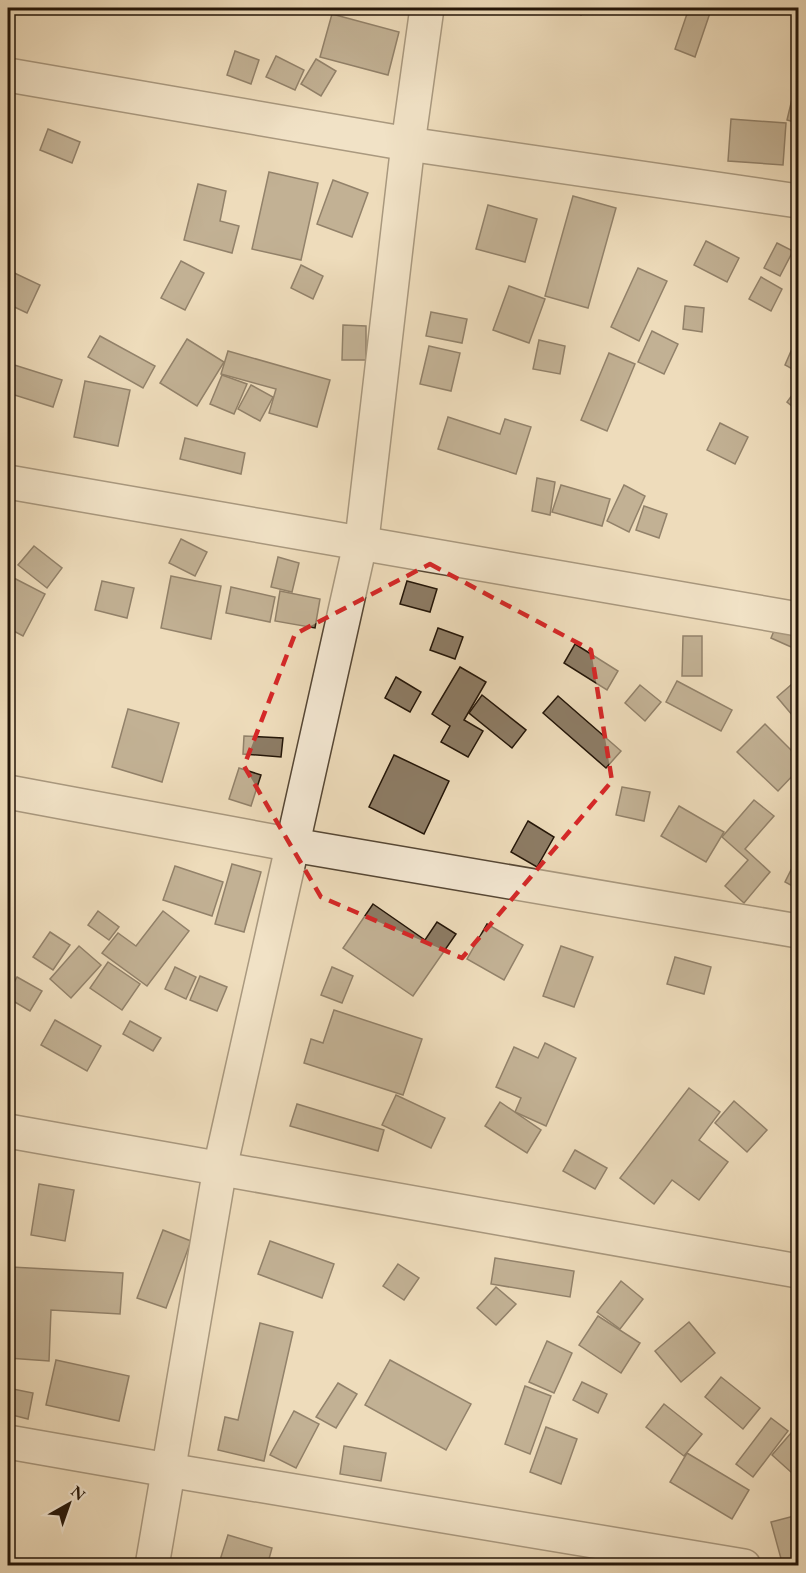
<svg xmlns="http://www.w3.org/2000/svg" width="806" height="1573" font-family="'EB Garamond',serif">
	<style>
		.building { fill: #8d7c65; stroke: #231508; stroke-width: 1.5 }
		.lines { fill: none; stroke-linecap: round; stroke-linejoin: round }
		.minor-casing { stroke: #564735; stroke-width: 36 }
		.minor { stroke: #f4e8d3; stroke-width: 33 }
		.marked { fill: none; stroke: #d62828; stroke-width: 4.5; stroke-dasharray: 12 8; stroke-linejoin: round }
	</style>
	<rect width="100%" height="100%" fill="#eedcbb"/>
	<filter id="stains"><feTurbulence type="fractalNoise" baseFrequency=".00333" numOctaves="4"/><feColorMatrix values="0 0 0 0 .2 0 0 0 0 .09 0 0 0 0 .02 0 0 0 .5 -.17"/></filter>
	<radialGradient id="worn" r=".72"><stop offset=".6" stop-color="#630" stop-opacity="0"/><stop offset="1" stop-color="#630" stop-opacity=".3"/></radialGradient>
	<g class="building">
		<path d="M568,8H585L581,15Z"/>
		<path d="M689,8H704L711,10L695,57L675,49Z"/>
		<path d="M784,8H798V17Z"/>
		<path d="M332,14L399,32L388,75L320,57Z"/>
		<path d="M235,51L259,60L251,84L227,75Z"/>
		<path d="M276,56L304,70L295,90L266,77Z"/>
		<path d="M316,59L336,71L321,96L301,84Z"/>
		<path d="M798,74V123L787,120Z"/>
		<path d="M731,119L786,123L783,165L728,161Z"/>
		<path d="M48,129L80,142L72,163L40,150Z"/>
		<path d="M269,172L318,183L301,260L252,249Z"/>
		<path d="M333,180L368,193L352,237L317,224Z"/>
		<path d="M198,184L226,191L220,221L239,226L232,253L184,240Z"/>
		<path d="M573,196L616,208L588,308L545,296Z"/>
		<path d="M488,205L537,219L525,262L476,249Z"/>
		<path d="M706,241L739,258L727,282L694,265Z"/>
		<path d="M777,243L793,251L780,276L764,268Z"/>
		<path d="M181,261L204,273L185,310L161,298Z"/>
		<path d="M301,265L323,276L313,299L291,288Z"/>
		<path d="M638,268L667,281L639,341L611,327Z"/>
		<path d="M8,270L40,285L27,313L8,304Z"/>
		<path d="M761,277L782,289L771,311L749,299Z"/>
		<path d="M509,286L545,299L529,343L493,330Z"/>
		<path d="M685,306L704,308L702,332L683,329Z"/>
		<path d="M431,312L467,319L462,343L426,336Z"/>
		<path d="M343,325L366,326V360H342Z"/>
		<path d="M652,331L678,344L664,374L638,362Z"/>
		<path d="M798,335V372L785,365Z"/>
		<path d="M100,336L155,366L143,388L88,357Z"/>
		<path d="M187,339L224,362L197,406L160,383Z"/>
		<path d="M539,340L565,346L560,374L533,369Z"/>
		<path d="M429,346L460,353L451,391L420,384Z"/>
		<path d="M228,351L330,380L317,427L269,413L276,389L221,374Z"/>
		<path d="M609,353L635,364L607,431L581,420Z"/>
		<path d="M8,363L62,380L53,407L8,393Z"/>
		<path d="M222,375L247,384L234,414L210,404Z"/>
		<path d="M85,381L130,390L118,446L74,437Z"/>
		<path d="M251,385L273,397L260,421L238,409Z"/>
		<path d="M798,387V411L787,402Z"/>
		<path d="M448,417L500,434L505,419L531,427L516,474L438,449Z"/>
		<path d="M720,423L748,437L735,464L707,450Z"/>
		<path d="M185,438L245,453L241,474L180,459Z"/>
		<path d="M537,478L555,482L550,515L532,511Z"/>
		<path d="M561,485L610,499L602,526L552,512Z"/>
		<path d="M624,485L645,496L629,532L607,521Z"/>
		<path d="M644,506L667,514L659,538L636,530Z"/>
		<path d="M181,539L207,552L195,576L169,563Z"/>
		<path d="M34,546L62,568L47,588L18,565Z"/>
		<path d="M278,557L299,563L292,592L271,587Z"/>
		<path d="M8,575L45,594L23,636L8,628Z"/>
		<path d="M171,576L221,586L211,639L161,628Z"/>
		<path d="M102,581L134,588L127,618L95,610Z"/>
		<path d="M407,581L437,589L430,612L400,604Z"/>
		<path d="M231,587L275,597L270,622L226,613Z"/>
		<path d="M280,591L320,599L315,628L275,621Z"/>
		<path d="M781,614L798,622V650L771,638Z"/>
		<path d="M438,628L463,637L455,659L430,650Z"/>
		<path d="M683,636H702V676H682Z"/>
		<path d="M575,644L618,671L607,690L564,663Z"/>
		<path d="M460,667L486,682L464,720L483,731L468,757L441,742L450,726L432,714Z"/>
		<path d="M396,677L421,692L410,712L385,698Z"/>
		<path d="M798,679V722L777,697Z"/>
		<path d="M677,681L732,710L721,731L666,702Z"/>
		<path d="M640,685L661,702L645,721L625,703Z"/>
		<path d="M482,695L526,730L512,748L469,713Z"/>
		<path d="M558,696L621,751L606,768L543,713Z"/>
		<path d="M128,709L179,723L162,782L112,767Z"/>
		<path d="M765,724L798,757V770L778,791L737,752Z"/>
		<path d="M244,736L283,738L281,757L243,754Z"/>
		<path d="M394,755L449,781L424,834L369,807Z"/>
		<path d="M239,768L261,775L251,806L229,799Z"/>
		<path d="M622,787L650,792L644,821L616,815Z"/>
		<path d="M754,800L774,816L745,849L770,872L744,903L725,886L748,860L722,837Z"/>
		<path d="M679,806L724,832L706,862L661,836Z"/>
		<path d="M528,821L554,837L537,867L511,852Z"/>
		<path d="M232,864L261,872L244,932L215,924Z"/>
		<path d="M794,864L798,867V889L785,882Z"/>
		<path d="M175,866L223,882L212,916L163,900Z"/>
		<path d="M373,904L425,940L437,922L456,934L413,996L343,948Z"/>
		<path d="M98,911L119,927L109,940L88,925Z"/>
		<path d="M163,911L189,931L147,986L102,953L118,933L136,946Z"/>
		<path d="M487,924L523,945L504,980L467,959Z"/>
		<path d="M50,932L70,945L53,970L33,957Z"/>
		<path d="M79,946L101,965L71,998L50,979Z"/>
		<path d="M561,946L593,957L574,1007L543,996Z"/>
		<path d="M675,957L711,967L704,994L667,984Z"/>
		<path d="M108,962L140,984L122,1010L90,988Z"/>
		<path d="M175,967L196,977L186,999L165,989Z"/>
		<path d="M332,967L353,976L342,1003L321,995Z"/>
		<path d="M200,976L227,987L217,1011L190,1000Z"/>
		<path d="M17,977L42,991L30,1011L8,998V994Z"/>
		<path d="M334,1010L422,1039L403,1095L304,1063L311,1039L323,1043Z"/>
		<path d="M55,1020L101,1046L87,1071L41,1045Z"/>
		<path d="M130,1021L161,1038L153,1051L123,1034Z"/>
		<path d="M545,1043L576,1058L546,1126L515,1112L521,1098L496,1087L514,1047L538,1058Z"/>
		<path d="M689,1088L720,1112L699,1140L728,1162L699,1200L672,1180L654,1204L620,1178Z"/>
		<path d="M396,1095L445,1118L431,1148L382,1125Z"/>
		<path d="M734,1101L767,1130L747,1152L715,1123Z"/>
		<path d="M500,1102L541,1130L527,1153L485,1126Z"/>
		<path d="M297,1104L384,1130L378,1151L290,1126Z"/>
		<path d="M575,1150L607,1168L595,1189L563,1171Z"/>
		<path d="M39,1184L74,1190L65,1241L31,1235Z"/>
		<path d="M163,1230L191,1241L166,1308L137,1298Z"/>
		<path d="M270,1241L334,1264L322,1298L258,1274Z"/>
		<path d="M495,1258L574,1271L570,1297L491,1284Z"/>
		<path d="M398,1264L419,1278L404,1300L383,1286Z"/>
		<path d="M11,1267L123,1273L120,1314L51,1310L49,1361L8,1358V1320Z"/>
		<path d="M621,1281L643,1299L620,1329L597,1312Z"/>
		<path d="M496,1287L516,1304L496,1325L477,1308Z"/>
		<path d="M598,1316L640,1343L621,1373L579,1345Z"/>
		<path d="M689,1322L715,1353L681,1382L655,1351Z"/>
		<path d="M260,1323L293,1332L264,1461L218,1450L225,1417L238,1420Z"/>
		<path d="M547,1341L572,1353L554,1393L529,1382Z"/>
		<path d="M56,1360L129,1376L119,1421L46,1405Z"/>
		<path d="M390,1360L471,1404L446,1450L365,1405Z"/>
		<path d="M721,1377L760,1408L743,1429L705,1397Z"/>
		<path d="M582,1382L607,1394L598,1413L573,1400Z"/>
		<path d="M338,1383L357,1394L336,1428L316,1417Z"/>
		<path d="M525,1386L551,1396L530,1454L505,1444Z"/>
		<path d="M8,1388L33,1393L28,1419L8,1414Z"/>
		<path d="M664,1404L702,1434L684,1456L646,1427Z"/>
		<path d="M294,1411L319,1424L296,1468L270,1455Z"/>
		<path d="M771,1418L788,1431L753,1477L736,1464Z"/>
		<path d="M798,1425V1466L792,1473L772,1455Z"/>
		<path d="M546,1427L577,1439L561,1484L530,1472Z"/>
		<path d="M344,1446L386,1453L381,1481L340,1474Z"/>
		<path d="M687,1453L749,1490L732,1519L670,1482Z"/>
		<path d="M798,1515V1565L783,1566L771,1522Z"/>
		<path d="M228,1535L272,1548L267,1566H239L220,1560Z"/>
		<path d="M390,1564V1566H355V1565Z"/>
	</g>
	<g class="lines">
		<g class="minor-casing">
			<g id="minor">
				<path d="M8,75L408,144L798,201"/>
				<path d="M8,482L798,619"/>
				<path d="M8,792L293,845L798,931"/>
				<path d="M8,1131L798,1271"/>
				<path d="M8,1442L168,1470L744,1566"/>
				<path d="M152,1566L220,1168L363,531L408,144L427,8"/>
			</g>
		</g>
		<use href="#minor" class="minor"/>
	</g>
	<path d="M0 0H806V1573H0ZM430,564L591,650L612,781L462,958L321,897L244,766L295,634Z" fill="#eedcbb" fill-opacity=".55" fill-rule="evenodd"/>
	<path class="marked" d="M430,564L591,650L612,781L462,958L321,897L244,766L295,634Z"/>
	<rect width="806" height="1573" fill="none" stroke="#eedcbb" stroke-width="30"/>
	<rect x="9" y="9" width="788" height="1555" fill="none" stroke="#231508" stroke-width="3"/>
	<rect x="15" y="15" width="776" height="1543" fill="none" stroke="#231508" stroke-width="1.5"/>
	<g transform="translate(69 1504) rotate(40)" stroke="#f4e8d3" stroke-width="4.5" paint-order="stroke">
	<path d="M0-4.5L10 22L0 15L-10 22Z" fill="#231508"/>
	<text y="-9" font-size="16" font-weight="bold" text-anchor="middle" fill="#231508">N</text>
	</g>
	<rect width="100%" height="100%" filter="url(#stains)"/>
	<rect width="100%" height="100%" fill="url(#worn)"/>
</svg>
